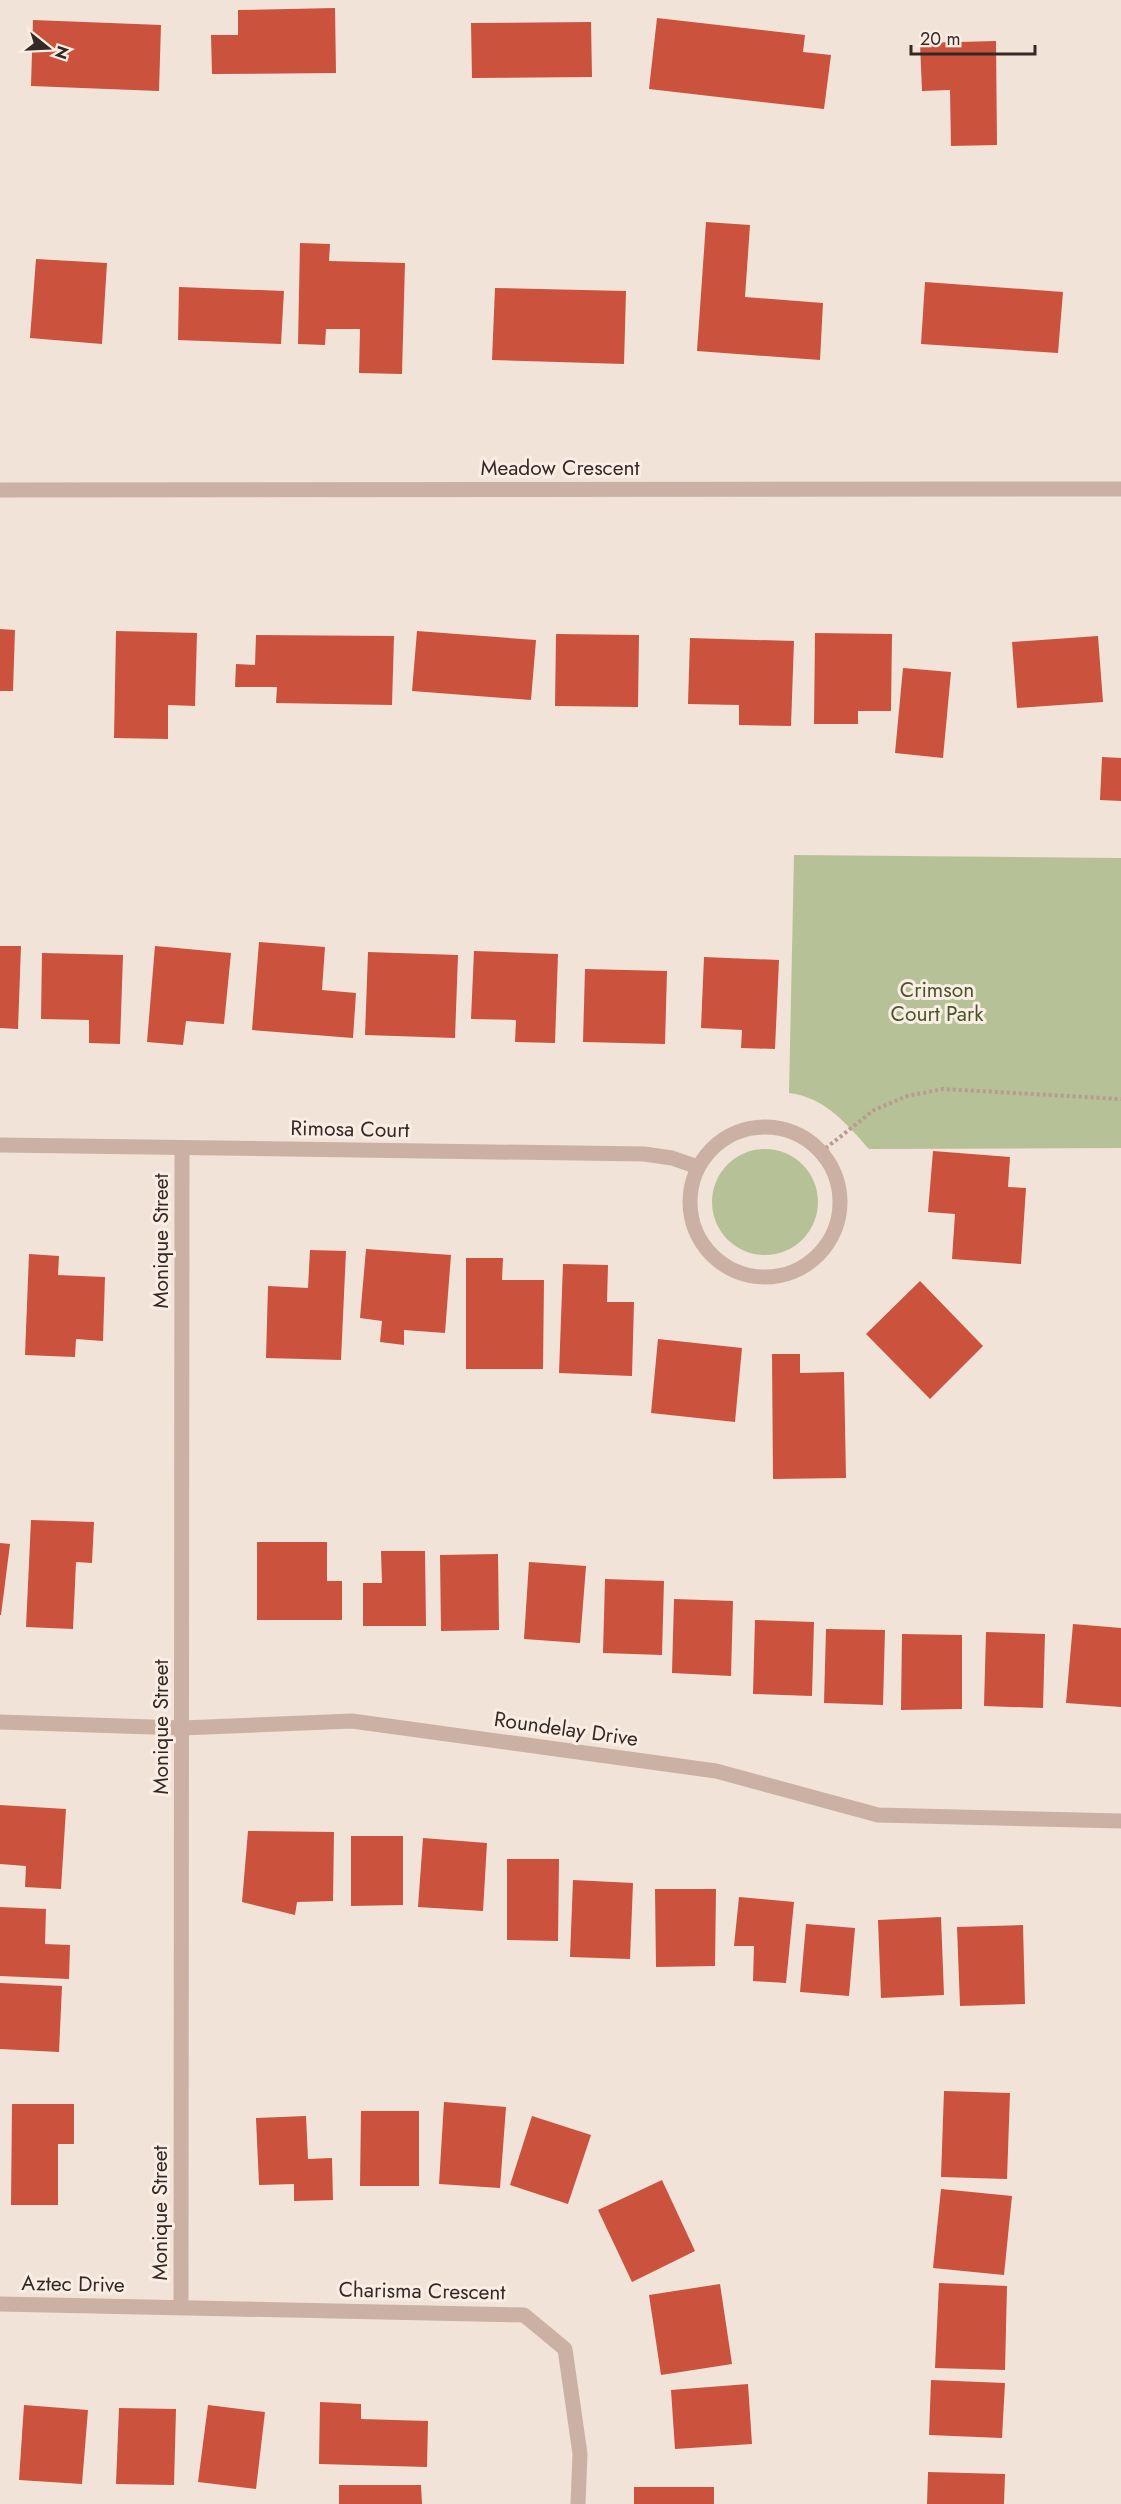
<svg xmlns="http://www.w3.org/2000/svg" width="1121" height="2504" font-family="Jost,sans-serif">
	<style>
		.green { fill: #b7c197 }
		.building { fill: #cb523d }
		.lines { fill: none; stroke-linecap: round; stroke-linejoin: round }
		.path { stroke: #b69b8e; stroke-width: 4; stroke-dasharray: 3 3; stroke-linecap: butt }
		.street { stroke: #cab1a3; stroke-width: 15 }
		.labels { text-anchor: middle; stroke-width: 6; stroke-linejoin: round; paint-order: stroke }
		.street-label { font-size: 21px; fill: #352926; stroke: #faeee4 }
		.park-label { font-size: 21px; fill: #485428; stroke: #faeee4 }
	</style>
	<rect width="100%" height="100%" fill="#f2e3d8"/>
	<g class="green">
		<path d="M794,855L1121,858V1148L869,1149C846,1123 824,1097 789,1093Z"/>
		<circle cx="765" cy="1202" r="53"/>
	</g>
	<g class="building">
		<path d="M335,8L336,73L212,74L211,35H238V10Z"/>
		<path d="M657,18L805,35L803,52L831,55L824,109L649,89Z"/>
		<path d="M33,20L161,25L159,91L31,86Z"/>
		<path d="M591,22L592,77L472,78L471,23Z"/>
		<path d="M996,41L997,145L951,146L950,90L922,91L920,43Z"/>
		<path d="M706,222L750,225L745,297L823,303L820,360L697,351Z"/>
		<path d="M300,243L330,244L329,261L405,263L402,374L359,373L360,329H326L325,345L298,344Z"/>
		<path d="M36,259L107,263L102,344L30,338Z"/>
		<path d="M925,282L1063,292L1058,353L921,344Z"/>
		<path d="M179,287L284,291L281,344L178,340Z"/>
		<path d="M495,288L626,291L624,364L492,360Z"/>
		<path d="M0,629L15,630L13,691H0Z"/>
		<path d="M116,631L197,633L195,706L168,705V739L114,738Z"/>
		<path d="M417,631L536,640L531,700L412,691Z"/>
		<path d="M815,633L892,634L891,711H858V724H814Z"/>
		<path d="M556,634L639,635L638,707L555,706Z"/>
		<path d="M256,635L394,636L392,705L276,703L277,687H235L236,664L255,665Z"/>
		<path d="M1098,636L1103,702L1017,708L1012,642Z"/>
		<path d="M690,638L794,641L791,726L739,725V705L688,704Z"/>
		<path d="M903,668L951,672L943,758L895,753Z"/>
		<path d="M1102,757L1121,758V801L1100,800Z"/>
		<path d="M259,942L325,947L322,990L356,993L353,1038L252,1030Z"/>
		<path d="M0,946H21L18,1029L0,1028Z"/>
		<path d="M155,946L231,953L224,1024L186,1021L183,1045L147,1042Z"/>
		<path d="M474,951L558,954L555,1043L515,1042L516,1020L471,1019Z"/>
		<path d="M368,952L458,955L455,1038L365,1035Z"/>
		<path d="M42,953L123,955L120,1044L89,1043V1020L41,1019Z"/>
		<path d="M704,957L779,960L775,1049L741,1048L742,1030L701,1028Z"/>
		<path d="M585,969L667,971L665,1044L583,1042Z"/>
		<path d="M933,1151L1010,1157L1008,1187L1026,1188L1021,1264L952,1259L955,1214L928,1212Z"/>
		<path d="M366,1249L451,1255L445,1333L404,1330V1345L380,1342L382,1321L360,1318Z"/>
		<path d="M310,1250L346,1251L341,1360L266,1358L268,1286L308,1288Z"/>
		<path d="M29,1254L59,1256L58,1275L105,1277L103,1341L76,1339L75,1357L25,1355Z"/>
		<path d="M466,1258H503L502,1280H544L543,1369H466Z"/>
		<path d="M563,1264L608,1265L607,1302H634L632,1376L559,1373Z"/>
		<path d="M920,1281L983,1346L930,1399L866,1334Z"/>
		<path d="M658,1339L742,1348L735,1422L651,1413Z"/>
		<path d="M772,1354H800V1373L844,1372L846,1478L773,1479Z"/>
		<path d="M31,1520L94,1522L92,1563L76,1562L73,1629L26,1627Z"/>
		<path d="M257,1542H327V1581H342V1620H257Z"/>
		<path d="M0,1543L10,1544L1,1615H0Z"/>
		<path d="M381,1551H425L426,1626H363V1583H382Z"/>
		<path d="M498,1554L499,1630L441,1631L440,1555Z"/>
		<path d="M529,1562L586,1566L580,1643L524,1639Z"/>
		<path d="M605,1579L664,1581L662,1655L603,1653Z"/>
		<path d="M674,1599L733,1601L731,1676L672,1673Z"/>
		<path d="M755,1620L814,1622L812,1696L753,1694Z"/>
		<path d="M1073,1624L1121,1628V1707L1066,1703Z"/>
		<path d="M826,1629L885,1630L883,1705L824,1703Z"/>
		<path d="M986,1632L1045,1634L1043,1708L984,1706Z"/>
		<path d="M902,1634L962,1635V1709L901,1710Z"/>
		<path d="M0,1805L66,1809L61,1889L25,1887L26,1866L0,1864Z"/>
		<path d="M248,1831L334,1832L333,1901L297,1902L295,1915L242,1902Z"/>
		<path d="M351,1836H403V1905L351,1906Z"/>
		<path d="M423,1838L487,1843L483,1911L418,1907Z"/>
		<path d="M507,1859H559L558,1941L507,1940Z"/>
		<path d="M573,1880L633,1883L630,1959L570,1957Z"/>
		<path d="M655,1889H716L715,1966L656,1967Z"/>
		<path d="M739,1897L794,1902L786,1983L753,1981L754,1946H734Z"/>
		<path d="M0,1907L46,1909L45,1944L70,1945L69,1979L0,1976Z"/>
		<path d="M941,1917L944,1995L881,1998L878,1920Z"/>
		<path d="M806,1924L855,1928L849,1996L800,1992Z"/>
		<path d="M1023,1925L1025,2004L960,2006L957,1927Z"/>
		<path d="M0,1983L62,1986L59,2052L0,2049Z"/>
		<path d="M944,2091L1010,2093L1007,2179L941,2177Z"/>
		<path d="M444,2102L506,2107L500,2188L439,2184Z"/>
		<path d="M12,2104H74V2144H58V2205H11Z"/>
		<path d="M361,2111H419V2186H360Z"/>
		<path d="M306,2116L308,2159L332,2158L333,2200L294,2201V2184L259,2185L256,2118Z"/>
		<path d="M532,2116L591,2135L568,2204L510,2185Z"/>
		<path d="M662,2180L695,2251L632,2282L598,2210Z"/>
		<path d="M941,2189L1012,2196L1004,2275L933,2268Z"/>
		<path d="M939,2283L1007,2286L1005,2370L935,2368Z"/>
		<path d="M720,2284L732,2364L661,2375L649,2295Z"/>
		<path d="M931,2380L1005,2383L1002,2438L929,2435Z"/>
		<path d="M748,2384L752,2444L675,2449L671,2390Z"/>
		<path d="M320,2402L361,2404V2419L428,2421L427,2467L319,2464Z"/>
		<path d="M24,2405L88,2410L82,2484L19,2480Z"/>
		<path d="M208,2405L265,2412L256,2489L198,2482Z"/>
		<path d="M119,2408L176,2409L174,2485L116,2484Z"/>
		<path d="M928,2472L1005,2474L1004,2504H927Z"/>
		<path d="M339,2485H421L422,2504H339Z"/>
		<rect x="634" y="2487" width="80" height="17"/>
	</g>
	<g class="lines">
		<path class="path" d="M821,1152L874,1110L907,1096L943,1089L1121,1099"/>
		<g class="street">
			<path d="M0,490L1121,489"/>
			<circle cx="765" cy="1202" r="75"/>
			<path d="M0,1145L644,1154L672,1158L698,1167"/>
			<path d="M0,1722L182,1728L352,1721L716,1771L878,1815L1121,1821"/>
			<path d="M0,2304L524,2315L565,2349L580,2454L578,2504"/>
			<path d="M181,2306L182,1149"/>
		</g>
	</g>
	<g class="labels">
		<g class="street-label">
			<text x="560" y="475">Meadow Crescent</text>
			<text transform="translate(350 1129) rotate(1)" y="7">Rimosa Court</text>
			<text transform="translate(161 1241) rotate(-90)" y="7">Monique Street</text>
			<text transform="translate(161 1727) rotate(-90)" y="7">Monique Street</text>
			<text transform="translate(566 1729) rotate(8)" y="7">Roundelay Drive</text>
			<text transform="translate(160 2213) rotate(-90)" y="7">Monique Street</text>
			<text transform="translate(73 2284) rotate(1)" y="7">Aztec Drive</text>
			<text transform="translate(422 2291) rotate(1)" y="7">Charisma Crescent</text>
		</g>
		<g class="park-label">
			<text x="937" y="997">Crimson<tspan x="937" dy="24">Court Park</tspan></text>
		</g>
	</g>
	<g transform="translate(48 48) rotate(108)" stroke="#faeee4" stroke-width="4.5" paint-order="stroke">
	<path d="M0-4.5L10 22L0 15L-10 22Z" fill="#352926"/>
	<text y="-9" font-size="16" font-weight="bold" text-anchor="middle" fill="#352926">N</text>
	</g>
	<path d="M911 45v9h124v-9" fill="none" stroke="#352926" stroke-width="3"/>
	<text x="920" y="45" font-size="18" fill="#352926" stroke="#faeee4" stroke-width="4.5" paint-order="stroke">20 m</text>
</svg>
